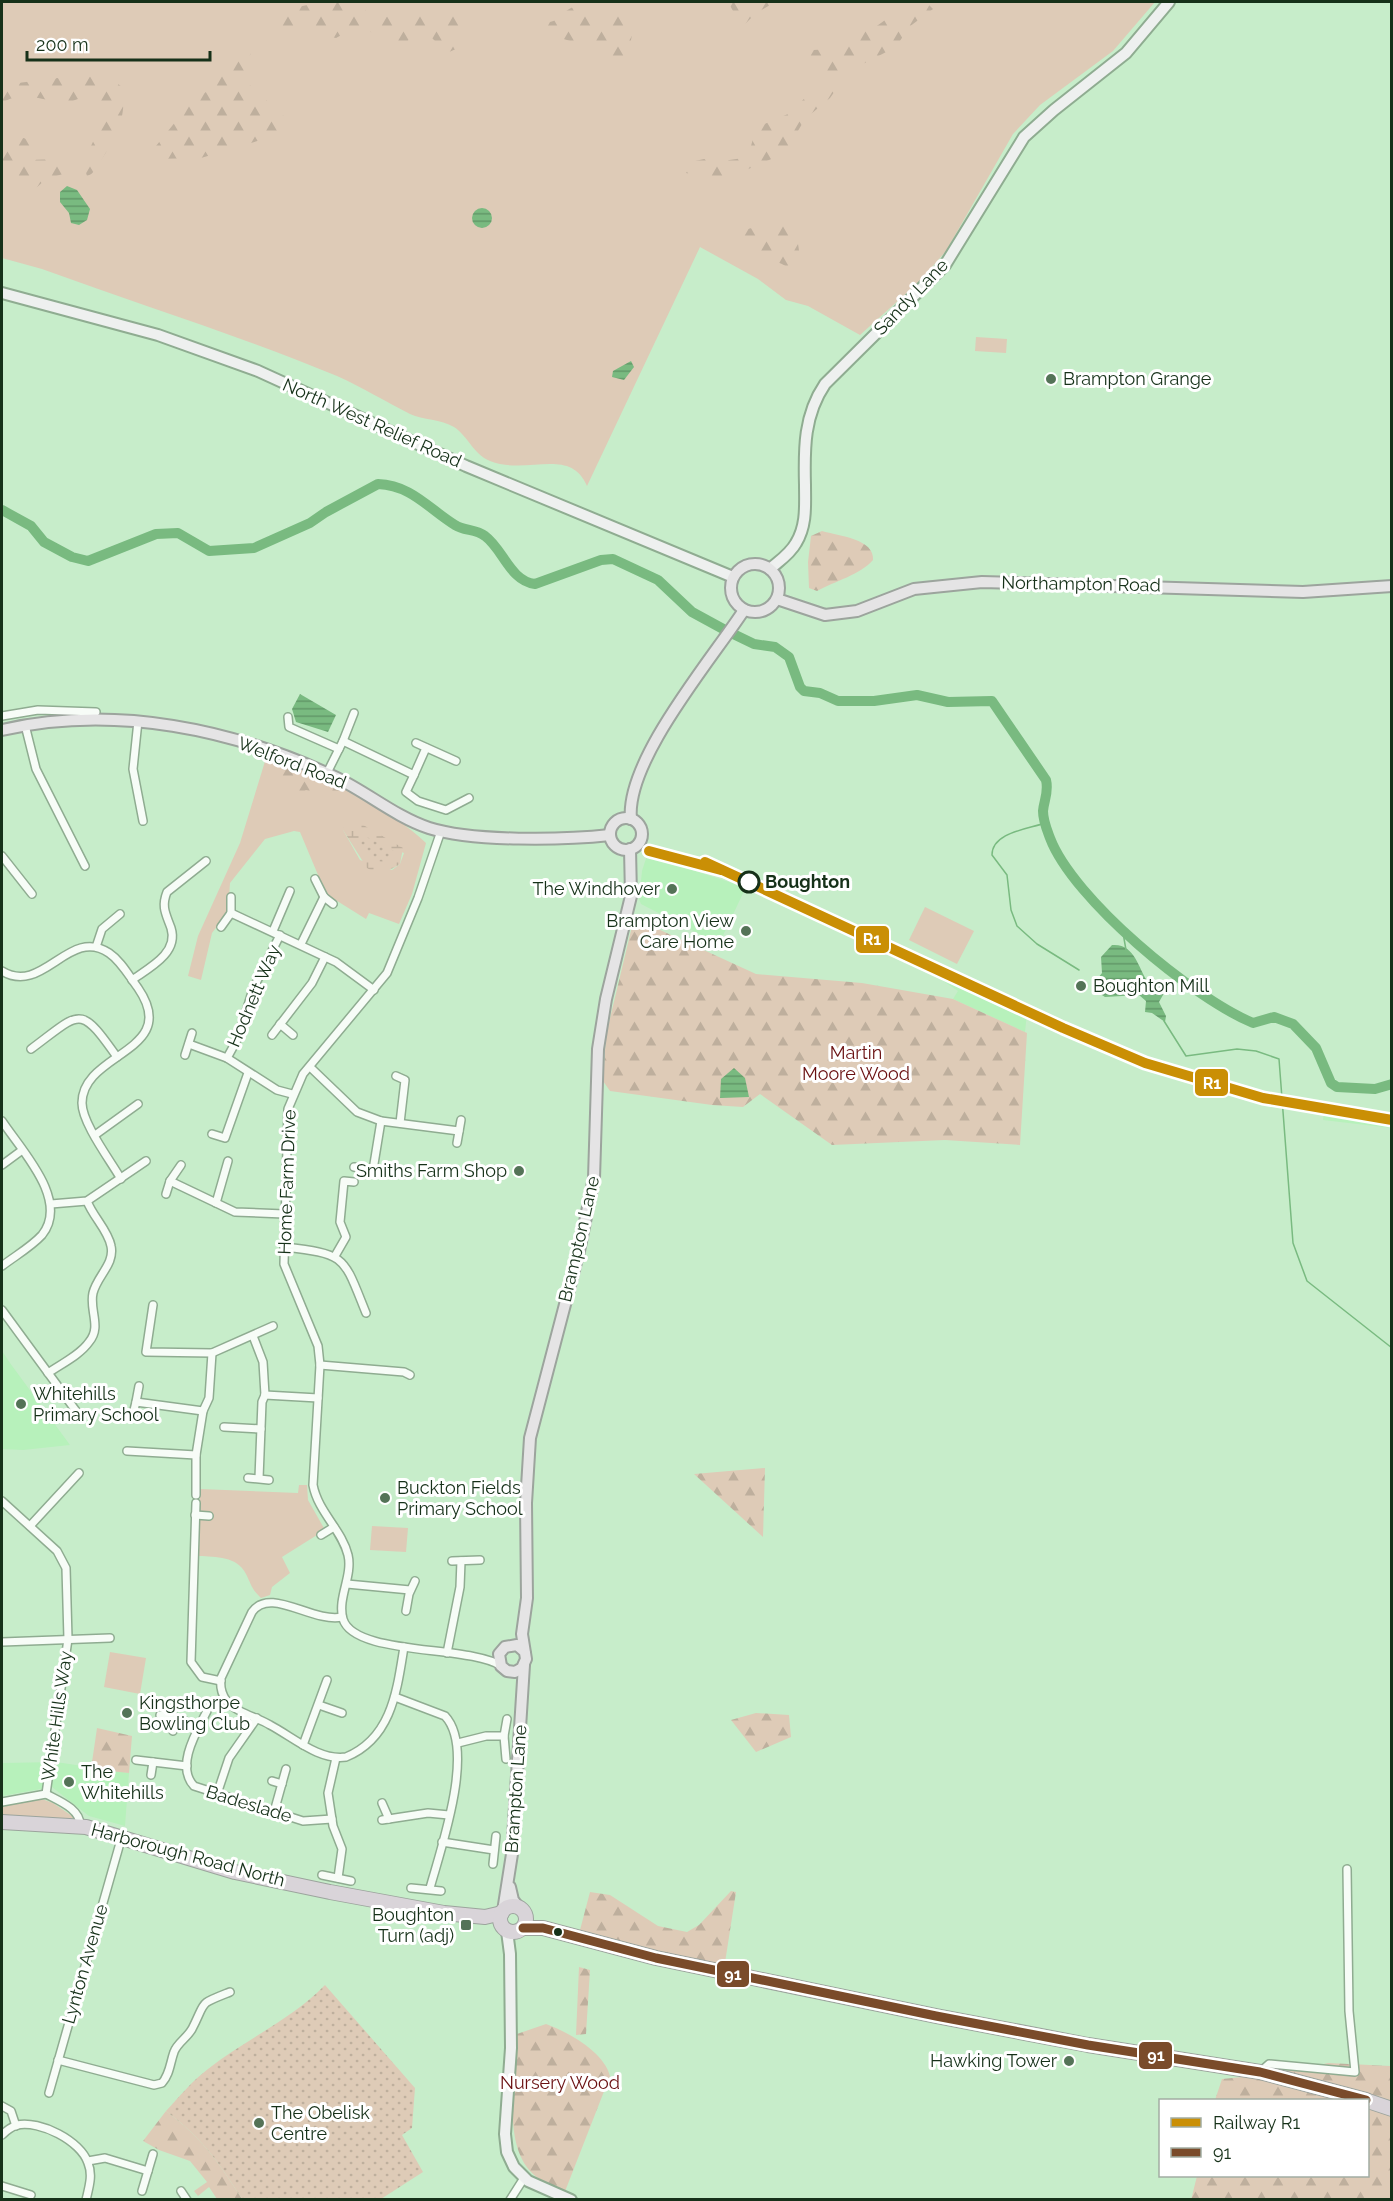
<svg xmlns="http://www.w3.org/2000/svg" width="1393" height="2201" font-family="Raleway,sans-serif">
	<style>
		.built { fill: #b7f1bb; fill-rule: evenodd }
		.grass { fill: #decbb7; fill-rule: evenodd }
		.forest { fill: url(#forest-firs) }
		.wetland { fill: url(#wetland-marsh) }
		.park { fill: url(#park-dots) }
		.water { fill: url(#water-rules) }
		.lines { fill: none; stroke-linecap: round; stroke-linejoin: round }
		.stream { stroke: #79ba80; stroke-width: 1.5 }
		.river { stroke: #79ba80; stroke-width: 10 }
		.street-casing { stroke: #8fac91; stroke-width: 10 }
		.secondary-casing { stroke: #8fac91; stroke-width: 14 }
		.primary-casing { stroke: #9ca49d; stroke-width: 14 }
		.highway-casing { stroke: #9ca49d; stroke-width: 16 }
		.street { stroke: #f7fcf7; stroke-width: 7 }
		.secondary { stroke: #eef0ef; stroke-width: 10 }
		.primary { stroke: #e5e4e5; stroke-width: 10 }
		.highway { stroke: #d9d4d9; stroke-width: 14 }
		.bus-1-casing { stroke: #fff; stroke-width: 14 }
		.bus-1 { stroke: #7a4b2a; stroke-width: 9 }
		.rail-1-casing { stroke: #fff; stroke-width: 15 }
		.rail-1 { stroke: #ca8f05; stroke-width: 10 }
		.poi-dot { fill: #547357; stroke: #fff; stroke-width: 2 }
		.stop-dot { fill: #fff; stroke: #163119; stroke-width: 3 }
		.bus-dot { fill: #163119; stroke: #fff; stroke-width: 2 }
		.labels { text-anchor: middle; stroke-width: 6; stroke-linejoin: round; paint-order: stroke }
		.street-label { font-size: 18px; fill: #163119; stroke: #fff }
		.poi-label { font-size: 18px; fill: #163119; stroke: #fff; text-anchor: start }
		.stop-label { font-size: 18px; font-weight: bold; fill: #163119; stroke: #fff; text-anchor: start }
		.park-label { font-size: 18px; fill: #6a1011; stroke: #fff }
		.line-badge { stroke: #fff; stroke-width: 2 }
		.badge-label { font-size: 16px; text-anchor: middle; font-weight: bold; fill: #fff }
	</style>
	<defs>
		<pattern id="forest-firs" width="22" height="20" patternUnits="userSpaceOnUse" patternTransform="scale(1.5)"><rect width="22" height="20" fill="#decbb7"/><path d="M5 1l3.5 6h-7zM16 11l3.5 6h-7z" fill="#beaf9d"/></pattern>
		<pattern id="wetland-marsh" width="20" height="14" patternUnits="userSpaceOnUse" patternTransform="scale(1.5)"><rect width="20" height="14" fill="#decbb7"/><path d="M1 5h8M5 5V1M11 12h8M15 12V8" fill="none" stroke="#beaf9d"/></pattern>
		<pattern id="park-dots" width="8" height="8" patternUnits="userSpaceOnUse" patternTransform="scale(1.5)"><rect width="8" height="8" fill="#decbb7"/><path d="M2 2h.1M6 6h.1" fill="none" stroke="#beaf9d" stroke-width="1.8" stroke-linecap="round"/></pattern>
		<pattern id="water-rules" width="6" height="5" patternUnits="userSpaceOnUse" patternTransform="scale(1.5)"><rect width="6" height="5" fill="#79ba80"/><path d="M0 2.5h6" fill="none" stroke="#629868"/></pattern>
	</defs>
	<rect width="100%" height="100%" fill="#c7edca"/>
	<g class="built">
		<path d="M649,849L709,862L769,885L1034,1011L1037,1013L1036,1017L1027,1013L1025,1032L953,999L958,991L927,970L746,887L719,944L641,904L639,899L642,871ZM664,859L692,865L735,884L665,861Z"/>
		<path d="M1324,1113L1391,1122V1128L1323,1120Z"/>
		<path d="M2,1351L10,1363L70,1445L23,1450L2,1449Z"/>
		<path d="M56,1762L129,1773L125,1826L89,1816L52,1787L2,1796V1763Z"/>
	</g>
	<g class="grass">
		<path d="M2,2H1155L1113,51L1040,105L1013,134L946,251L919,282L860,335L808,306L786,300L758,279L700,247L587,486C570,446 527,476 490,461C473,454 468,436 454,427C441,419 423,420 410,414C386,402 362,387 337,376C241,336 140,305 42,269L2,258Z"/>
		<path d="M976,337L1007,339L1006,353L975,351Z"/>
		<path d="M266,758C314,770 390,808 426,843L412,894L399,924L369,913L366,919L326,894L300,832L294,831L265,839L230,883L228,912L212,933L201,980L188,976L198,936L240,843ZM343,830L404,853L400,864L392,870L360,860Z"/>
		<path d="M925,907L974,931L957,964L909,940Z"/>
		<path d="M299,1485H307L308,1500L325,1530L282,1557L290,1573L272,1587L270,1595L261,1598C252,1590 251,1584 246,1574C237,1556 216,1557 199,1556L200,1489L298,1493Z"/>
		<path d="M372,1526L408,1528L406,1552L370,1550Z"/>
		<path d="M110,1652L146,1658L140,1694L104,1687Z"/>
		<path d="M39,1798L53,1803L75,1818H2V1807Z"/>
	</g>
	<g class="forest">
		<path d="M323,2H369L365,10L373,20C397,13 441,9 466,14L458,48L447,53L430,36H413L397,51L390,35H377L358,26L336,38L282,26L284,13L292,8Z"/>
		<path d="M728,2H775L755,14L742,27Z"/>
		<path d="M922,3L928,4L933,9L909,27L896,47L849,71L830,98L805,119L789,146L776,157L716,183L707,177L686,173L695,161L704,159L716,162L743,158L751,146L754,135L762,125L788,114L806,97L817,96L822,85V70L801,56L799,51C829,47 834,57 858,31C883,32 887,8 909,12Z"/>
		<path d="M573,7L589,15L617,12L629,18C637,28 629,56 618,63L614,62L609,54L603,51L544,33L550,22C560,20 563,11 573,7Z"/>
		<path d="M251,36L255,41L242,78L288,120L291,131L201,158L151,159L148,156L192,101L206,92L238,60L245,41Z"/>
		<path d="M74,76C93,77 111,75 124,89C124,124 118,135 99,163C95,169 94,174 87,176L83,163L99,129L98,105L81,98C76,99 68,104 63,103C41,100 22,90 2,103V85Z"/>
		<path d="M12,135L27,139L30,146L26,160L63,159L65,162L63,174L46,179L35,189L16,186L13,179L2,174V155L7,138Z"/>
		<path d="M789,218H793C795,226 802,261 800,267L790,269C777,257 732,254 744,230Z"/>
		<path d="M822,531C839,536 875,539 873,560C860,575 835,581 817,591L809,588L808,562L811,536Z"/>
		<path d="M276,761L344,789L335,800L306,790L298,796L279,792Z"/>
		<path d="M634,918L756,974L862,983L953,999L1027,1033L1020,1145L945,1140L832,1145L760,1094L743,1107L712,1105L610,1091L603,1081L606,1035Z"/>
		<path d="M765,1468L763,1537L694,1474Z"/>
		<path d="M756,1713L789,1715L791,1737L756,1752L731,1720Z"/>
		<path d="M97,1728L132,1736L129,1773L91,1769Z"/>
		<path d="M731,1891L736,1892L724,1969L580,1930L590,1892L610,1895L658,1926L687,1932L699,1925Z"/>
		<path d="M579,1967L590,1970L586,2034L576,2035Z"/>
		<path d="M546,2024C568,2032 604,2052 610,2076L564,2194C554,2187 541,2182 532,2173C501,2142 516,2075 517,2034Z"/>
		<path d="M1328,2063L1391,2066V2199L1191,2200L1197,2176H1368V2100H1215L1222,2079L1252,2076L1304,2088L1286,2072L1288,2065L1307,2068Z"/>
		<path d="M166,2111C203,2139 218,2161 242,2199H217L209,2187L198,2196L194,2191L207,2182L190,2161L159,2150L143,2141Z"/>
	</g>
	<path class="wetland" d="M358,822L403,848L400,864C390,871 378,875 367,868L343,830L345,823Z"/>
	<g class="park">
		<path d="M359,833L394,851L390,862L375,861L360,848Z"/>
		<path d="M325,1985L415,2088L412,2128L402,2135L423,2172L381,2199H242C218,2161 203,2139 166,2111C180,2096 192,2081 208,2069C246,2039 291,2020 325,1985Z"/>
	</g>
	<g class="water">
		<path d="M67,186L77,190L90,209L87,220L79,225L71,223L69,213L60,202V192Z"/>
		<circle cx="482" cy="218" r="10"/>
		<path d="M631,361L634,367L624,380L612,377L613,371Z"/>
		<path d="M300,694L336,715L328,732L296,722L292,709Z"/>
		<path d="M1112,945C1135,943 1138,968 1148,982L1154,985L1166,983L1167,988L1159,1002L1166,1016L1165,1022L1152,1013L1145,1012L1146,1001L1139,995L1105,997L1094,990L1093,984L1102,973L1101,957Z"/>
		<path d="M734,1068L745,1078L749,1097L720,1098L721,1079Z"/>
	</g>
	<g class="lines">
		<g class="stream">
			<path d="M1045,823C1029,829 992,832 992,855L1007,875L1011,910L1017,926L1037,944L1079,970"/>
			<path d="M1122,927L1126,950"/>
			<path d="M1164,1021L1186,1056L1237,1049L1256,1051L1279,1059L1293,1243L1307,1281L1392,1348"/>
		</g>
		<path class="river" d="M2,510L31,526L44,542L72,557L88,561L156,534L178,533L209,551L254,548L310,523L326,512L378,484C411,485 429,509 455,525C464,531 476,529 485,536C503,549 510,581 535,584L601,560L613,559L658,580L692,612L725,630L754,644L775,647L789,657L800,687L804,691L820,693L838,701H874L917,695L948,702L992,701L1046,780C1049,792 1044,800 1043,811C1043,821 1047,830 1050,838C1073,899 1193,998 1253,1023L1274,1017L1293,1024L1316,1048L1331,1083L1337,1087L1375,1089L1392,1084"/>
		<g class="street-casing">
			<g id="street">
				<path d="M2,716L38,710L96,712"/>
				<path d="M288,717L289,727L339,749"/>
				<path d="M138,721L133,769L143,821"/>
				<path d="M25,725L36,769L85,866"/>
				<path d="M343,741L354,713"/>
				<path d="M416,743L456,761"/>
				<path d="M327,773L343,741L414,775L406,792L418,801L446,810L469,798"/>
				<path d="M414,775L426,748"/>
				<path d="M441,831L418,898L387,973L303,1074L288,1109L284,1264L318,1346L320,1365L313,1485C318,1512 342,1530 348,1555C353,1576 337,1598 343,1619C354,1656 470,1645 501,1666"/>
				<path d="M2,856L32,894"/>
				<path d="M315,879L324,897L333,904"/>
				<path d="M231,913L336,962L374,990"/>
				<path d="M221,927L231,913V897"/>
				<path d="M273,931L290,891"/>
				<path d="M301,944L324,897"/>
				<path d="M96,947L102,929L120,914"/>
				<path d="M2,971C43,996 69,926 109,953C121,961 129,976 138,988C182,1052 82,1052 82,1103C82,1123 110,1160 121,1179"/>
				<path d="M132,980C149,968 179,953 171,928C166,914 161,907 167,892L206,861"/>
				<path d="M280,1024L293,1035"/>
				<path d="M272,1035L312,983L325,957"/>
				<path d="M189,1044L227,1058L277,1090L292,1094"/>
				<path d="M31,1049C81,1012 79,1003 117,1057"/>
				<path d="M185,1055L192,1033"/>
				<path d="M227,1058L238,1038L253,989L280,935"/>
				<path d="M310,1067L357,1112L381,1121L459,1131"/>
				<path d="M396,1076L405,1080L400,1123"/>
				<path d="M2,1121C21,1150 70,1200 42,1235C31,1247 15,1256 2,1266"/>
				<path d="M212,1134L225,1138L248,1073"/>
				<path d="M95,1135L138,1104"/>
				<path d="M457,1143L461,1120"/>
				<path d="M2,1165L21,1151"/>
				<path d="M354,1167L384,1172"/>
				<path d="M373,1170L381,1121"/>
				<path d="M170,1181L235,1212L284,1214"/>
				<path d="M166,1194L170,1181L181,1165"/>
				<path d="M216,1203L228,1161"/>
				<path d="M51,1204L87,1201L146,1161"/>
				<path d="M284,1247C347,1254 343,1256 366,1313"/>
				<path d="M335,1256L346,1237L340,1222L344,1181L354,1182"/>
				<path d="M153,1305L146,1352L212,1353L273,1326"/>
				<path d="M2,1310L79,1415"/>
				<path d="M253,1336L263,1362L265,1395"/>
				<path d="M320,1365L404,1372L410,1375"/>
				<path d="M48,1373C61,1364 80,1355 89,1342C102,1327 89,1310 93,1293C97,1276 115,1264 111,1246C108,1230 93,1217 87,1201"/>
				<path d="M139,1386L136,1402L203,1411"/>
				<path d="M265,1395L318,1398"/>
				<path d="M133,1414L136,1402"/>
				<path d="M224,1427L261,1429"/>
				<path d="M127,1451L196,1455"/>
				<path d="M248,1478L269,1480"/>
				<path d="M259,1478L262,1402L265,1395"/>
				<path d="M196,1495V1455L203,1411L209,1398L212,1353"/>
				<path d="M2,1501L57,1551L66,1568L68,1639L46,1794"/>
				<path d="M196,1503L191,1662L202,1677L221,1681"/>
				<path d="M195,1515L209,1516"/>
				<path d="M30,1526L79,1473"/>
				<path d="M321,1535L334,1527"/>
				<path d="M452,1561L480,1560"/>
				<path d="M347,1584L410,1590"/>
				<path d="M406,1611L409,1594L415,1581"/>
				<path d="M342,1617C312,1623 270,1586 252,1612L221,1678C220,1686 221,1693 226,1700C236,1713 257,1717 270,1725C293,1737 319,1761 346,1757C392,1738 397,1690 404,1647"/>
				<path d="M2,1642L110,1638"/>
				<path d="M447,1653L460,1587L461,1561"/>
				<path d="M395,1697L445,1716C476,1749 441,1848 430,1888"/>
				<path d="M319,1705L342,1713"/>
				<path d="M207,1711C197,1731 175,1766 194,1786L303,1821L332,1819"/>
				<path d="M160,1715L178,1718L199,1727"/>
				<path d="M173,1731L175,1717"/>
				<path d="M458,1743L486,1736H504"/>
				<path d="M303,1745L327,1680"/>
				<path d="M336,1758L328,1793L333,1826L342,1849L338,1878"/>
				<path d="M506,1759L504,1736L507,1719"/>
				<path d="M136,1760L187,1766"/>
				<path d="M151,1775L153,1762"/>
				<path d="M272,1781L282,1784"/>
				<path d="M217,1794L229,1758L257,1718"/>
				<path d="M2,1802L46,1794C59,1801 81,1809 80,1826"/>
				<path d="M382,1803L389,1819"/>
				<path d="M274,1812L286,1769"/>
				<path d="M382,1820L428,1813L449,1815"/>
				<path d="M442,1842L494,1850"/>
				<path d="M493,1864L496,1836"/>
				<path d="M322,1875L351,1881"/>
				<path d="M411,1888L441,1891"/>
				<path d="M58,2060L154,2085L162,2083C170,2074 170,2063 174,2052C177,2043 187,2038 192,2029C207,2000 197,2005 230,1992"/>
				<path d="M1260,2072L1269,2064L1355,2072L1349,2011L1347,1869"/>
				<path d="M49,2093L122,1836"/>
				<path d="M2,2106L11,2111L16,2126"/>
				<path d="M2,2135C6,2131 11,2127 17,2125C40,2120 81,2141 88,2163C93,2175 89,2187 86,2200"/>
				<path d="M88,2161L105,2158L148,2171"/>
				<path d="M2,2186L31,2195"/>
				<path d="M142,2191L153,2154"/>
				<path d="M181,2191L187,2200"/>
				<path d="M510,2200L524,2178"/>
			</g>
		</g>
		<g class="secondary-casing">
			<g id="secondary">
				<path d="M2,293L158,335L258,371L466,466L733,577"/>
				<path d="M770,569C779,561 790,554 796,543C807,525 805,505 805,485C804,448 804,415 825,384L945,265L1024,137L1054,110L1126,53L1169,2"/>
				<path d="M507,1931L510,1954L511,2048L505,2134L507,2152L514,2167L528,2181L571,2200"/>
			</g>
		</g>
		<g class="primary-casing">
			<g id="primary">
				<circle cx="755" cy="588" r="24"/>
				<path d="M777,599L825,615L857,611L914,589L982,582L1303,592L1392,586"/>
				<path d="M2,730C114,704 234,729 337,778C368,793 396,817 429,828C473,842 564,840 610,835"/>
				<circle cx="626" cy="834" r="16"/>
				<path d="M631,819C625,761 712,659 744,610"/>
				<path d="M525,1652L517,1645L505,1647L499,1654L501,1666L507,1671L515,1672L522,1668L526,1659L522,1634L527,1598L526,1503L530,1438L579,1251L594,1178L598,1049L606,999L631,896L630,849"/>
				<path d="M510,1887L513,1900L519,1908"/>
				<path d="M503,1911L512,1854L524,1665"/>
			</g>
		</g>
		<g class="highway-casing">
			<g id="highway">
				<path d="M2,1822L86,1827L235,1872L330,1892L444,1913L485,1917L502,1913"/>
				<circle cx="513" cy="1919" r="13"/>
				<path d="M523,1928H543L656,1958L936,2016L1088,2045L1260,2072L1366,2100"/>
				<path d="M1368,2101L1392,2109"/>
			</g>
		</g>
		<use href="#street" class="street"/>
		<use href="#secondary" class="secondary"/>
		<use href="#primary" class="primary"/>
		<use href="#highway" class="highway"/>
		<g class="bus-1-casing">
			<path id="bus-1" d="M523,1928H543L656,1958L936,2016L1088,2045L1260,2072L1366,2100"/>
		</g>
		<use href="#bus-1" class="bus-1"/>
		<g class="rail-1-casing">
			<g id="rail-1">
				<path d="M649,851L721,870"/>
				<path d="M705,862L1063,1028L1145,1063L1263,1098L1392,1120"/>
			</g>
		</g>
		<use href="#rail-1" class="rail-1"/>
	</g>
	<g class="poi-dot">
		<circle cx="1051" cy="379" r="6"/>
		<circle cx="672" cy="889" r="6"/>
		<circle cx="746" cy="931" r="6"/>
		<circle cx="1081" cy="986" r="6"/>
		<circle cx="519" cy="1171" r="6"/>
		<circle cx="21" cy="1404" r="6"/>
		<circle cx="385" cy="1498" r="6"/>
		<circle cx="127" cy="1713" r="6"/>
		<circle cx="69" cy="1782" r="6"/>
		<rect x="460" y="1919" width="12" height="12" rx="3"/>
		<circle cx="1069" cy="2061" r="6"/>
		<circle cx="259" cy="2123" r="6"/>
	</g>
	<circle class="stop-dot" cx="749" cy="882" r="10"/>
	<circle class="bus-dot" cx="558" cy="1932" r="5"/>
	<g class="labels">
		<g class="street-label">
			<text transform="translate(911 297) rotate(-46)" y="6">Sandy Lane</text>
			<text transform="translate(372 423) rotate(24)" y="6">North West Relief Road</text>
			<text transform="translate(1081 584) rotate(1)" y="6">Northampton Road</text>
			<text transform="translate(292 763) rotate(21)" y="6">Welford Road</text>
			<text transform="translate(254 996) rotate(-67)" y="6">Hodnett Way</text>
			<text transform="translate(287 1182) rotate(-88)" y="6">Home Farm Drive</text>
			<text transform="translate(579 1239) rotate(-77)" y="6">Brampton Lane</text>
			<text transform="translate(57 1716) rotate(-82)" y="6">White Hills Way</text>
			<text transform="translate(516 1789) rotate(-86)" y="6">Brampton Lane</text>
			<text transform="translate(249 1804) rotate(17)" y="6">Badeslade</text>
			<text transform="translate(188 1855) rotate(15)" y="6">Harborough Road North</text>
			<text transform="translate(85 1964) rotate(-74)" y="6">Lynton Avenue</text>
		</g>
		<g class="poi-label">
			<text x="1063" y="385">Brampton Grange</text>
			<text x="660" y="895" text-anchor="end">The Windhover</text>
			<text x="734" y="927" text-anchor="end">Brampton View<tspan x="734" dy="21">Care Home</tspan></text>
			<text x="1093" y="992">Boughton Mill</text>
			<text x="507" y="1177" text-anchor="end">Smiths Farm Shop</text>
			<text x="33" y="1400">Whitehills<tspan x="33" dy="21">Primary School</tspan></text>
			<text x="397" y="1494">Buckton Fields<tspan x="397" dy="21">Primary School</tspan></text>
			<text x="139" y="1709">Kingsthorpe<tspan x="139" dy="21">Bowling Club</tspan></text>
			<text x="81" y="1778">The<tspan x="81" dy="21">Whitehills</tspan></text>
			<text x="454" y="1921" text-anchor="end">Boughton<tspan x="454" dy="21">Turn (adj)</tspan></text>
			<text x="1057" y="2067" text-anchor="end">Hawking Tower</text>
			<text x="271" y="2119">The Obelisk<tspan x="271" dy="21">Centre</tspan></text>
		</g>
		<g class="stop-label">
			<text x="765" y="888">Boughton</text>
		</g>
		<g class="park-label">
			<text x="856" y="1059">Martin<tspan x="856" dy="21">Moore Wood</tspan></text>
			<text x="560" y="2089">Nursery Wood</text>
		</g>
	</g>
	<g class="line-badge">
		<rect x="855" y="925" width="35" height="29" rx="6" fill="#ca8f05"/>
		<rect x="1194" y="1068" width="35" height="29" rx="6" fill="#ca8f05"/>
		<rect x="716" y="1960" width="34" height="28" rx="6" fill="#7a4b2a"/>
		<rect x="1138" y="2041" width="35" height="29" rx="6" fill="#7a4b2a"/>
	</g>
	<g class="badge-label">
		<text x="872" y="945">R1</text>
		<text x="1212" y="1089">R1</text>
		<text x="733" y="1980">91</text>
		<text x="1156" y="2061">91</text>
	</g>
	<rect width="1393" height="2201" fill="none" stroke="#163119" stroke-width="6"/>
	<rect x="1159" y="2099" width="210" height="78" fill="#ffffff" stroke="#a2ada3" stroke-width="1.5"/>
	<rect x="1171" y="2118" width="30" height="9" fill="#ca8f05" stroke="#a2ada3" stroke-width="1.5"/>
	<text x="1213" y="2129" font-size="18" fill="#163119">Railway R1</text>
	<rect x="1171" y="2148" width="30" height="9" fill="#7a4b2a" stroke="#a2ada3" stroke-width="1.5"/>
	<text x="1213" y="2159" font-size="18" fill="#163119">91</text>
	<path d="M27 51v9h183v-9" fill="none" stroke="#163119" stroke-width="3"/>
	<text x="36" y="51" font-size="18" fill="#163119" stroke="#ffffff" stroke-width="4.5" paint-order="stroke">200 m</text>
</svg>
